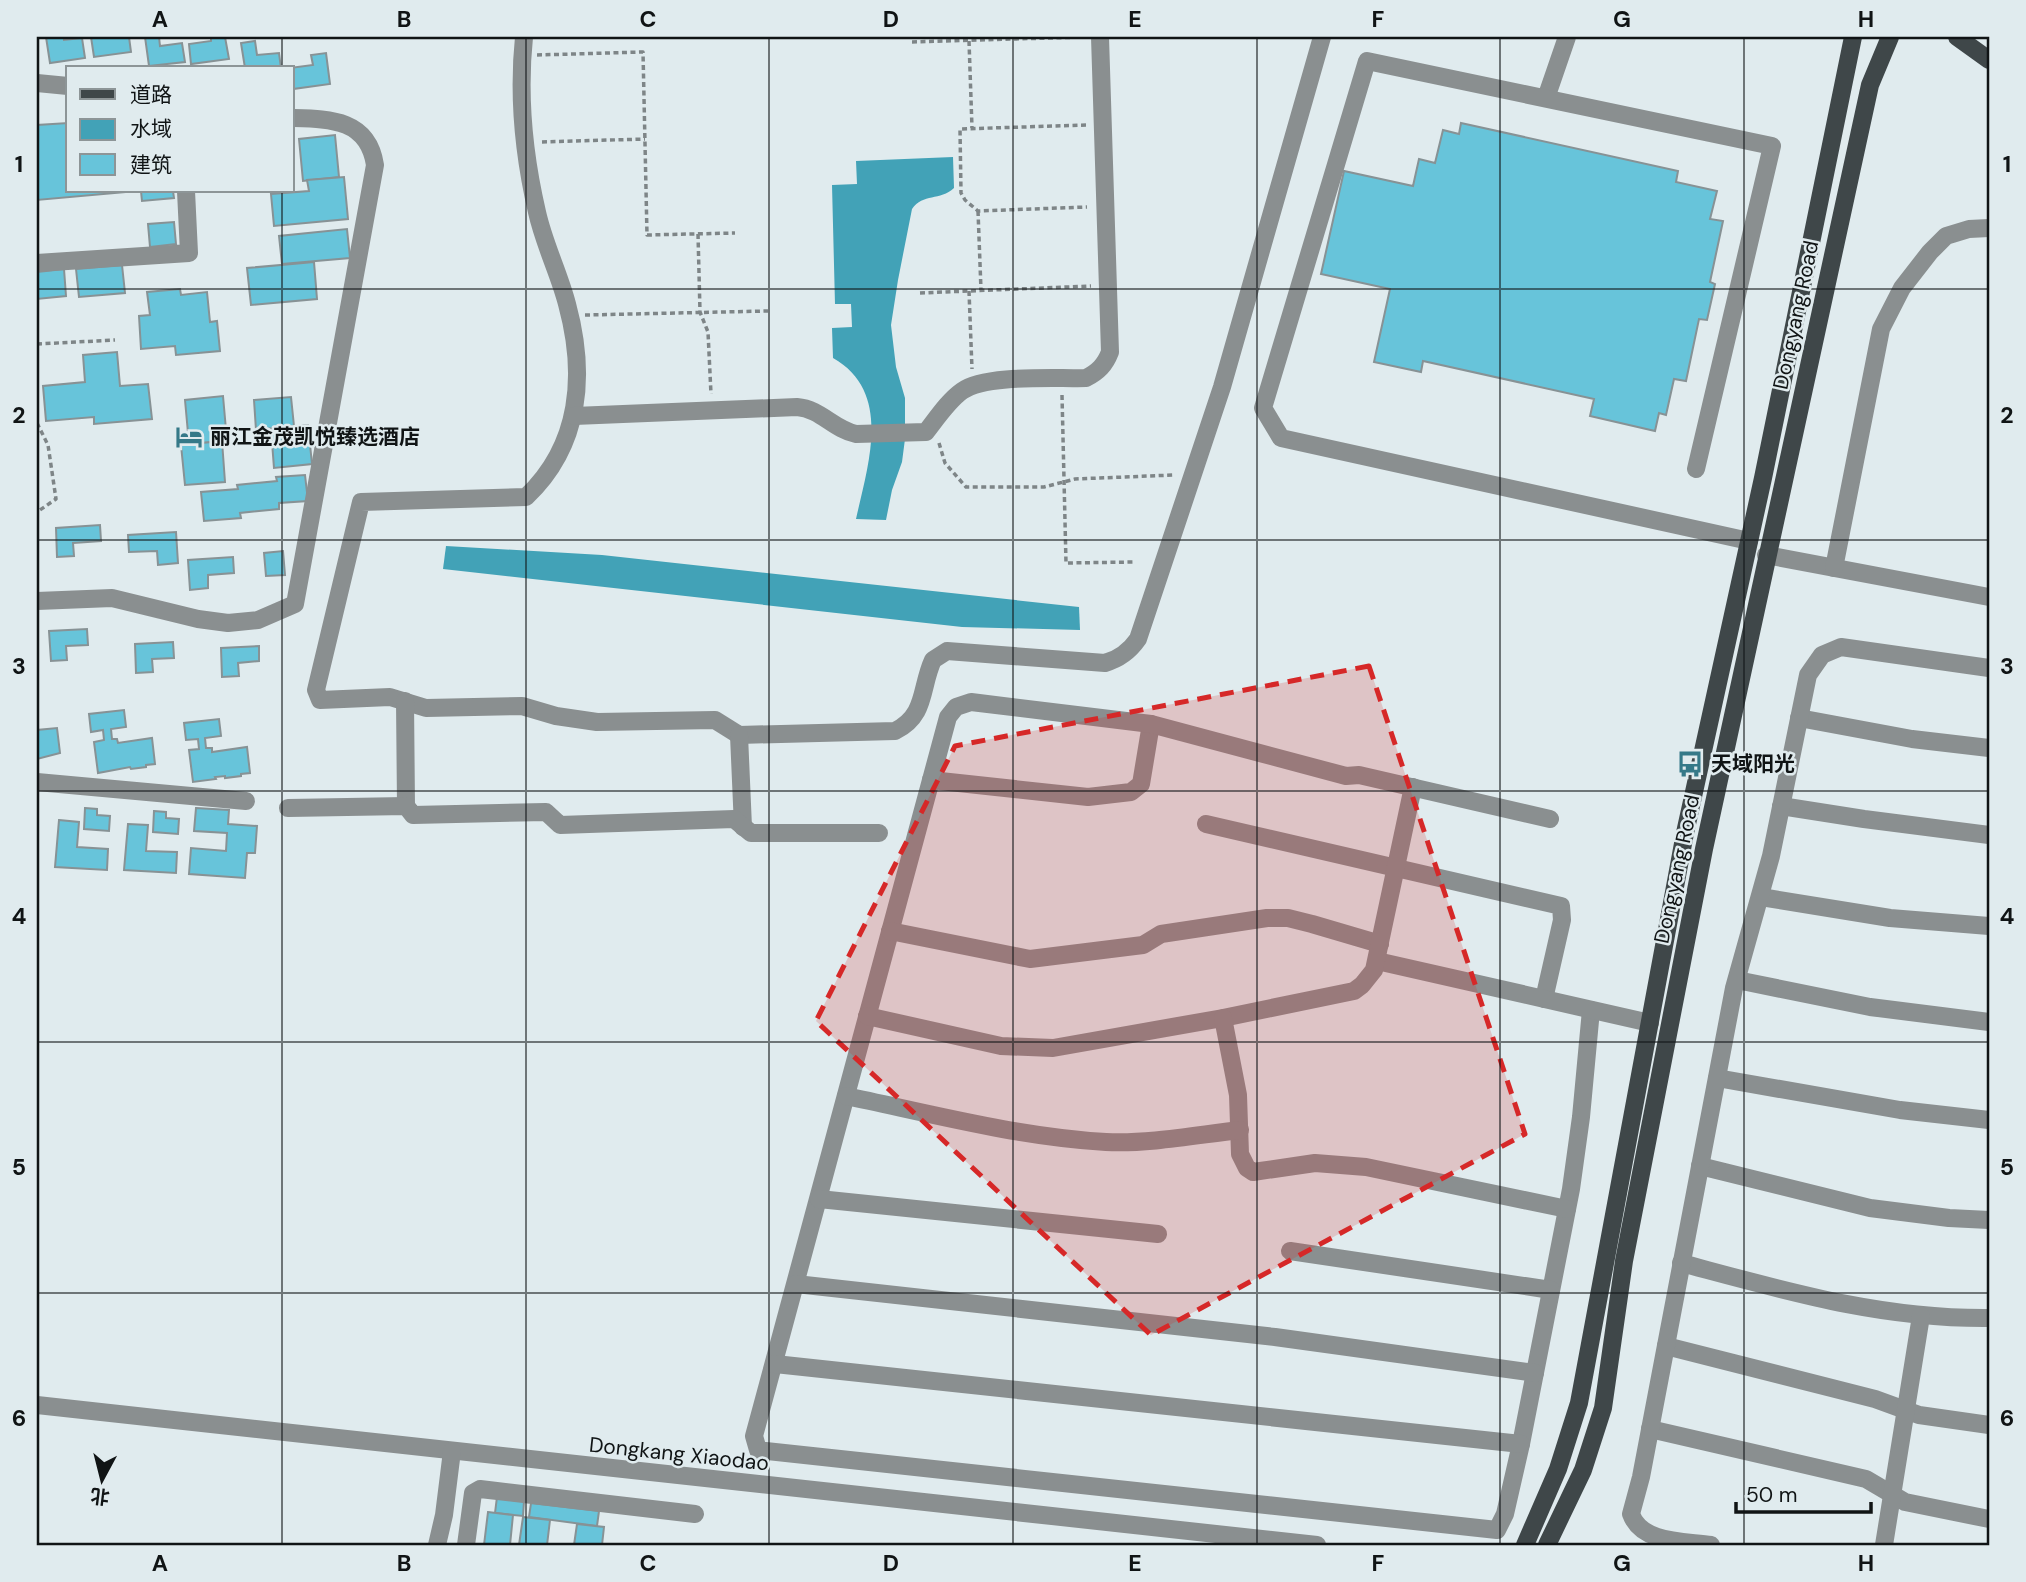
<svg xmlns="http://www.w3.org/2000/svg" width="2026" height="1582" font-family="'DM Sans','Noto Sans SC',sans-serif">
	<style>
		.water { fill: #42a2b7 }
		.building { fill: #67c4da; stroke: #879295; stroke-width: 2 }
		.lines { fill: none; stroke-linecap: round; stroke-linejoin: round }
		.path { stroke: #7e8587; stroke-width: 3.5; stroke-dasharray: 5 3.5; stroke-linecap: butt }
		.minor { stroke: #8a8f90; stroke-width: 18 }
		.major { stroke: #3f4749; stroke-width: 18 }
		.marked { fill: #d62828; fill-opacity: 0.2; stroke: #d62828; stroke-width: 5; stroke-dasharray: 14 9; stroke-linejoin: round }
		.grid { fill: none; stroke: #101415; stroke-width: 2; stroke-opacity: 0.55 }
		.labels { text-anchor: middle; stroke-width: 5; stroke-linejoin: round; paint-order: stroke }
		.street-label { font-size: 21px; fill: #101415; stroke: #e0ebee }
		.poi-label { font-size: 21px; font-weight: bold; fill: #101415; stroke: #e0ebee; text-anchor: start }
		.neatline { fill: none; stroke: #101415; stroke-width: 2.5 }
		.grid-label { font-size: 23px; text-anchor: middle; font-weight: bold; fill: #101415 }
	</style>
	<rect width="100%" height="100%" fill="#e0ebee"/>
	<g class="water">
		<path d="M953,157L954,188C940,201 923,193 912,209L898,280L891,325L896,367L905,398V439L902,462L892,490L886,520L856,519C868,464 893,392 833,358L832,328L852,327L851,304H835L832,185L857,184L856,161Z"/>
		<path d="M446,546L602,555L1079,607L1080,630L962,627L443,569Z"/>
	</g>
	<g class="building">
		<path d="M46,37H64V40L82,38L85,58L50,63Z"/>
		<path d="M91,37H129L131,52L94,57Z"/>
		<path d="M145,37H159L160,46L182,43L185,62L149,66Z"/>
		<path d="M211,37H225L229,59L191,64L189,44L211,41Z"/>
		<path d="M255,41L257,55L279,53L281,68H245L241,43Z"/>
		<path d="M326,53L330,84L293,89L292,68H290L313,65L311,55Z"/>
		<path d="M68,123V191H137L37,200V125Z"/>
		<path d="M1461,123L1678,171L1676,182L1717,191L1710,219L1723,221L1710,282L1715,284L1707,320L1699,319L1686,381L1674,379L1666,415L1659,413L1655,431L1590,416L1594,399L1423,361L1421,372L1374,362L1390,289L1321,274L1344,171L1413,186L1419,159L1435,163L1443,130L1459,134Z"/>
		<path d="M335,135L339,177L303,181L299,139Z"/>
		<path d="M344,177L348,219L274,226L271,194L309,191L307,180Z"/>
		<path d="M141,191H173L174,198L142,201Z"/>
		<path d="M174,222L176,244L150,247L148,224Z"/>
		<path d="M347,229L350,258L282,264L279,236Z"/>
		<path d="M314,262L317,299L251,305L247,268Z"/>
		<path d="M122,265L125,293L79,297L76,269Z"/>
		<path d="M64,269L66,296L37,299V272Z"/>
		<path d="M180,289L181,295L207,292L210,322L217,321L220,351L176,355L175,346L141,349L139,316L150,315L147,292Z"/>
		<path d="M117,352L120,386L148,384L152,419L94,424V417L46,421L43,386L85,382L83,355Z"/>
		<path d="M223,396L227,441L189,444L185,400Z"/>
		<path d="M291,397L294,426L256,430L254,400Z"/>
		<path d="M308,425L312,464L274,468L271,429Z"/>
		<path d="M222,441L225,482L185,485L181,445Z"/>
		<path d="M305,475L308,501L279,503V509L240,513L241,518L204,521L201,492L238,489L237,485L277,481L276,477Z"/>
		<path d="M100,525L101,541L73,543L74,556L57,557L56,528Z"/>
		<path d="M176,532L178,563L158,565L157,551L129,552L128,535Z"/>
		<path d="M283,551L285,575L266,576L264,553Z"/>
		<path d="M233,557L234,573L208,575V588L190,590L188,560Z"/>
		<path d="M87,629L88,645L66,646L67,660L51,661L49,631Z"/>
		<path d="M173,642L174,658L152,659L153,672L136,673L135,644Z"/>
		<path d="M259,646V661L238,663L239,676L222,677L221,648Z"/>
		<path d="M124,710L126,727L111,729L112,739H117L118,743L152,738L155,764L146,765V767L131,769L130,767L98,773L94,742L104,740L103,730L91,732L89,714Z"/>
		<path d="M219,719L221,736L205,738L206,748H212V752L247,747L250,773L241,774V776L225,778V776L215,777L216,779L193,782L189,750L199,749L198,739L186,740L184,723Z"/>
		<path d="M57,728L60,753L37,759V730Z"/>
		<path d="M85,808L97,809V815L110,816L109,831L84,829Z"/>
		<path d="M196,808L229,810L228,824L257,826L255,853H247L245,878L189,874L191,848L226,851L227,833L194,831Z"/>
		<path d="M154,811L166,812V818L179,819L178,834L153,832Z"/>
		<path d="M59,820L79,822L77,847L108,849L107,870L55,867Z"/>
		<path d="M128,824L148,825L146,851L177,852L176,873L124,870Z"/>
		<path d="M497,1497L524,1501L523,1516L495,1513Z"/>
		<path d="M531,1503L599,1511L597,1526L529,1517Z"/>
		<path d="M488,1512L513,1515L510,1545H484Z"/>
		<path d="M523,1517L550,1520L547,1545H519Z"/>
		<path d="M577,1524L604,1527L602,1545H574Z"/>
	</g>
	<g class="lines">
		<g class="path">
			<path d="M969,41L972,128"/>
			<path d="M912,42L1083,37"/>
			<path d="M537,55L643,52L647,235L735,233"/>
			<path d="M1086,125L960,129L961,193L965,200L978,211L1087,207"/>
			<path d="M542,142L645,139"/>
			<path d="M978,211L981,290"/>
			<path d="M698,234L700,312L708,332L711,394"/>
			<path d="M969,291L972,369"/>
			<path d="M920,293L1091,286"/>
			<path d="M585,315L768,311"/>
			<path d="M37,344L115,340"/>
			<path d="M1062,395L1066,563L1133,562"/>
			<path d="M37,423L48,445L56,499L37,512"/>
			<path d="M939,443L945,463L966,487H1044L1075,479L1174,475"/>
		</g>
		<g class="minor">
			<path d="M524,37C518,95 524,156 537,212C544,244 559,273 567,304C586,374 581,445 526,497L361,502L316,690L320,700L390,697L426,708L522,706L556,716L597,722L715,720L739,735L895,731C927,715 920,688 933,660L947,651L1105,663C1119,659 1129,652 1138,639L1222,387L1322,37"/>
			<path d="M37,83L68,86"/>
			<path d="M1546,98L1567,37"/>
			<path d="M37,263L189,253L186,191"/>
			<path d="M574,416L797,407C821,409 833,429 856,434L926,432C937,418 948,401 962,391C985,374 1056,379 1086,378C1098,372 1105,365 1110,352L1100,37"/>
			<path d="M1696,469L1772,146L1367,61L1263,408L1281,438L1749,541"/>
			<path d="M1766,555L1989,597"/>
			<path d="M1834,568L1881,329L1902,288L1930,252L1946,236L1969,229L1989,228"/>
			<path d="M37,601L112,598L198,619L228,623L258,620L295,604L375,165C368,119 330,119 292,118"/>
			<path d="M405,701L406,806"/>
			<path d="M1799,718L1912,739L1989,748"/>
			<path d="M739,735L743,827"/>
			<path d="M931,780L1088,797L1131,792L1141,784L1151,724"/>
			<path d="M37,782L246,801"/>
			<path d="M1781,806L1864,819L1989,835"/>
			<path d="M288,808L406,806L413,815L546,812L560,825L734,819L751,833H879"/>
			<path d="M1550,819L1359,775L1346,776L1151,724L971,702L956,707L948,717L754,1436L758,1450L1497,1530L1505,1514L1521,1444L1571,1189L1581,1117L1591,1010"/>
			<path d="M1206,824L1561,906L1562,920L1544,999"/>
			<path d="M1761,897L1890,918L1989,926"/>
			<path d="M890,931L1030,959L1143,945L1161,934L1267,918H1288L1312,924L1380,944"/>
			<path d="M1377,961L1650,1023"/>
			<path d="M1737,980L1870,1007L1989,1022"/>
			<path d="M867,1016L1001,1046L1053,1048L1223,1018L1354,991L1362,985L1374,970L1413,787"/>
			<path d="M1223,1018L1238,1095L1240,1154L1247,1168L1253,1172L1315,1163L1366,1167L1567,1209"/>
			<path d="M1717,1078L1900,1110L1989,1120"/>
			<path d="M846,1096C932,1114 1019,1137 1106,1142C1150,1144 1196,1135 1240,1130"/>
			<path d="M1700,1166L1870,1208L1949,1218L1989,1220"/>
			<path d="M819,1199L1158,1234"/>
			<path d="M1290,1251L1551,1290"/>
			<path d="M1681,1263C1786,1291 1880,1319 1989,1318"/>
			<path d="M796,1284L1275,1337L1535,1373"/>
			<path d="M1666,1346L1875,1399L1919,1415L1989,1425"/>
			<path d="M775,1364L1521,1444"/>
			<path d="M37,1405L1317,1545"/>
			<path d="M1650,1429L1866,1479L1905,1502L1989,1519"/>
			<path d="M437,1545L444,1515L452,1451"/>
			<path d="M466,1545L473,1493L480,1489L695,1514"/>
			<path d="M1711,1545C1685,1541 1642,1544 1631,1514L1641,1477L1734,988L1771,856L1808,675L1822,655L1841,647L1989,668"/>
			<path d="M1884,1545L1921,1316"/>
		</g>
		<g class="major">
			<path d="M1957,37L1989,60"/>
			<path d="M1525,1545L1558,1469L1579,1403L1685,833L1763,478L1853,37"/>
			<path d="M1547,1545L1583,1470L1603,1408L1624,1261L1704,849L1870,85L1890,37"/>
		</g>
	</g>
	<path class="marked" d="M1369,666L1525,1134L1151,1335L816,1021L955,746Z"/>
	<path class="grid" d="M282,37V68M526,37V1545M769,37V1545M1013,37V1545M1257,37V1545M1500,37V1545M1744,37V1545M282,191V1545M37,289H1989M37,540H1989M37,791H1989M37,1042H1989M37,1293H1989"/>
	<defs>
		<g id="hotel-bare" transform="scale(2.1)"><path d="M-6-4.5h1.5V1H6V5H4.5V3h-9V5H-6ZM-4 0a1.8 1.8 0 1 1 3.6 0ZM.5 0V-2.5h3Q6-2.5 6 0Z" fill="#357988" stroke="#e0ebee" stroke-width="2.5" paint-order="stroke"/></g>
		<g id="bus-bare" transform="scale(2.1)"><path d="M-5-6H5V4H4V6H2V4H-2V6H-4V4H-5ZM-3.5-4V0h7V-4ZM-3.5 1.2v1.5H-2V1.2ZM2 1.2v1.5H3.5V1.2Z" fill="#357988" stroke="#e0ebee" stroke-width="2.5" paint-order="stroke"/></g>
	</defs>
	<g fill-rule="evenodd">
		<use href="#hotel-bare" x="189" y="437"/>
		<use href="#bus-bare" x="1690" y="764"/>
	</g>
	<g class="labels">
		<g class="street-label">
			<text transform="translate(1796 315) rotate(-78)" y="7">Dongyang Road</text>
			<text transform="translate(1677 869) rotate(-78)" y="7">Dongyang Road</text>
			<text transform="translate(679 1454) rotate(6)" y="7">Dongkang Xiaodao</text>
		</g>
		<g class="poi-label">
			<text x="210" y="444">丽江金茂凯悦臻选酒店</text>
			<text x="1711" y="771">天域阳光</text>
		</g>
	</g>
	<rect width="2026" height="1582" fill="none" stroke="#e0ebee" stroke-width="77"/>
	<rect x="66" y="66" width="228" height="126" fill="#e0ebee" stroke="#8d9597" stroke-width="2"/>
	<rect x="80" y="89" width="35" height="10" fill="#3f4749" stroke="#8d9597" stroke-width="2"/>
	<text x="130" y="102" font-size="21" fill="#101415">道路</text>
	<rect x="80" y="119" width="35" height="21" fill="#42a2b7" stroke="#8d9597" stroke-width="2"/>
	<text x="130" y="136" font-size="21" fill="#101415">水域</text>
	<rect x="80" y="154" width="35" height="21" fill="#67c4da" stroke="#8d9597" stroke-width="2"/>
	<text x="130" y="172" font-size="21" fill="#101415">建筑</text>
	<g transform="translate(102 1480) rotate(187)" stroke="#e0ebee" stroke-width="5" paint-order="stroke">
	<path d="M0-5L12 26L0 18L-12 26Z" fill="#101415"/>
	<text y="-10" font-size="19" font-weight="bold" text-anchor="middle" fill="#101415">北</text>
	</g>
	<path d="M1736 1502v10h135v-10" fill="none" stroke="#101415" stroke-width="3.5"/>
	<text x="1746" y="1502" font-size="21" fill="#101415" stroke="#e0ebee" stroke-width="5" paint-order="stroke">50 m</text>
	<rect x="38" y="38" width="1950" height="1506" class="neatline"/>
	<g class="grid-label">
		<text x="160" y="27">A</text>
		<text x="404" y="27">B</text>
		<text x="648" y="27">C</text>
		<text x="891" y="27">D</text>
		<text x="1135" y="27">E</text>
		<text x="1378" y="27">F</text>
		<text x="1622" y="27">G</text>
		<text x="1866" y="27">H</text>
		<text x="19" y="172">1</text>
		<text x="2007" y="172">1</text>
		<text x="19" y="423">2</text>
		<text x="2007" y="423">2</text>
		<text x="19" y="674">3</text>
		<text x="2007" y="674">3</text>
		<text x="19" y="924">4</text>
		<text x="2007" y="924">4</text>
		<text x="19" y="1175">5</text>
		<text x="2007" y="1175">5</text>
		<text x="19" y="1426">6</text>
		<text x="2007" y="1426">6</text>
		<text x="160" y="1571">A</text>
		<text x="404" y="1571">B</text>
		<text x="648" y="1571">C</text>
		<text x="891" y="1571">D</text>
		<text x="1135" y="1571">E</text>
		<text x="1378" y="1571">F</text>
		<text x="1622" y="1571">G</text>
		<text x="1866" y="1571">H</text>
	</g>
</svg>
